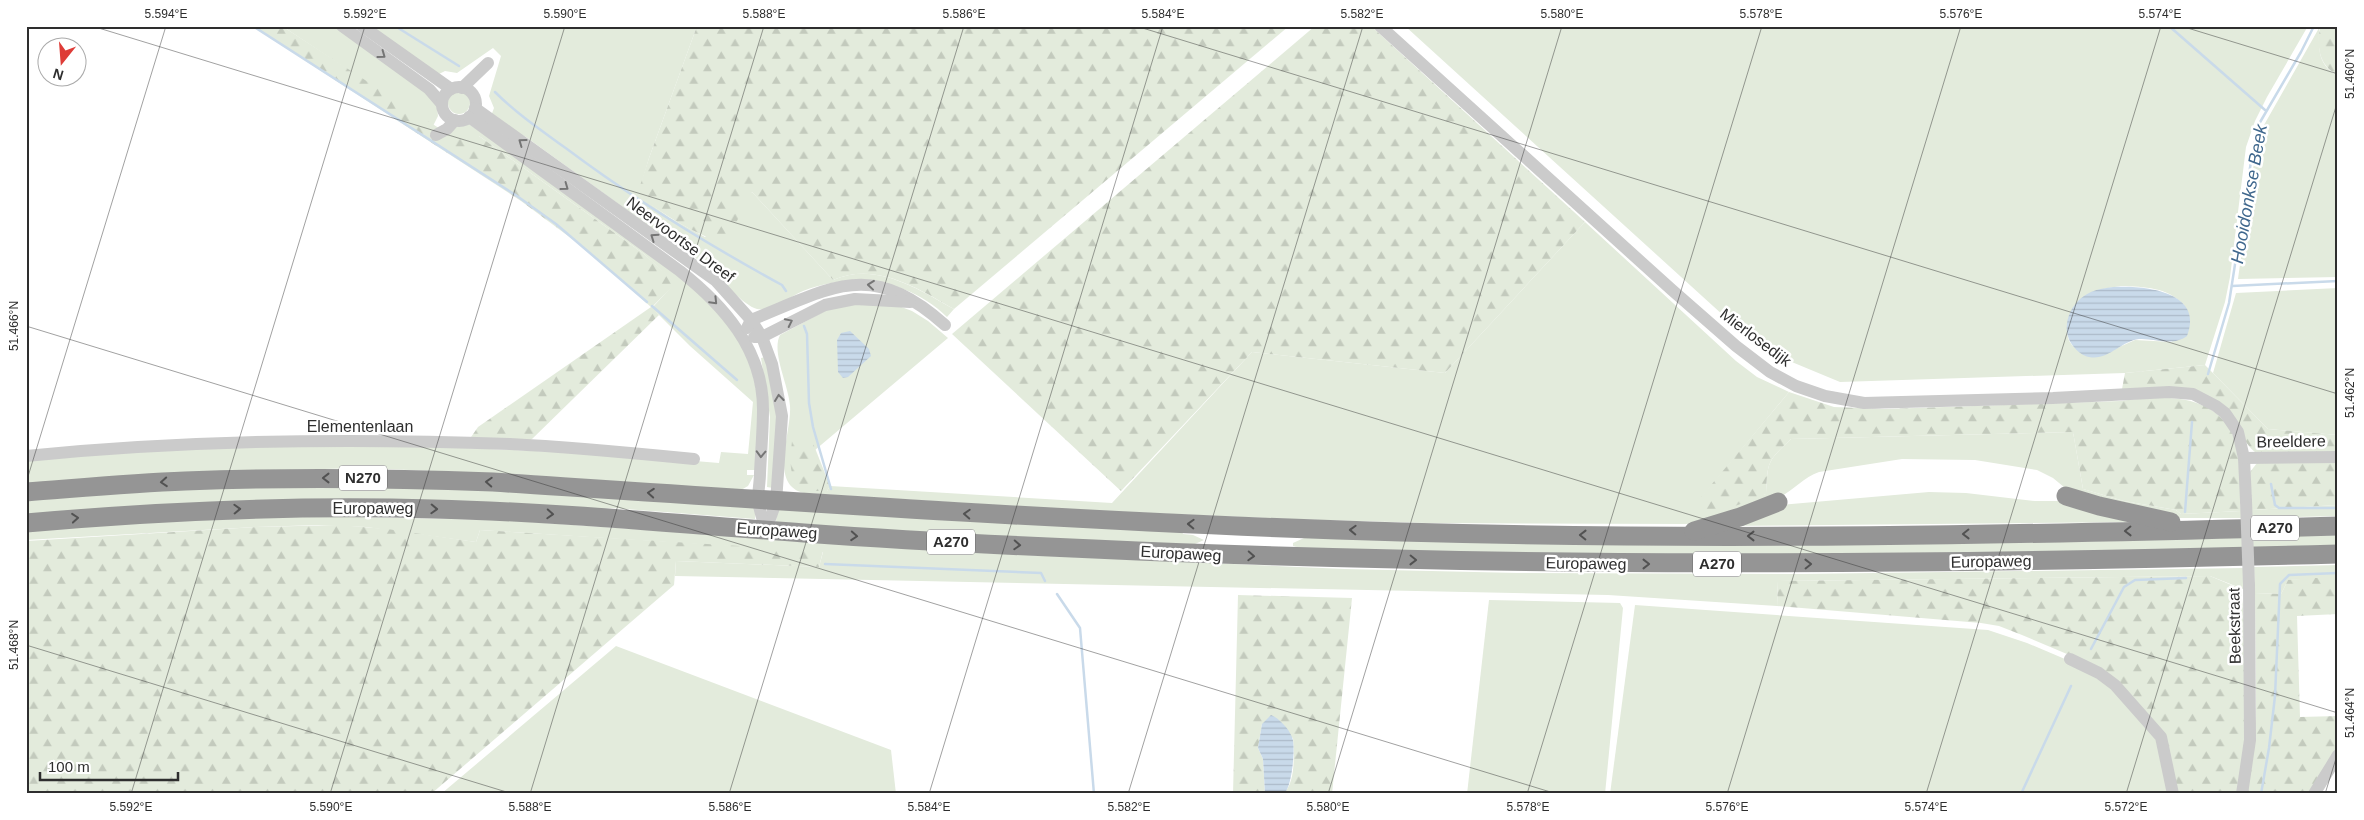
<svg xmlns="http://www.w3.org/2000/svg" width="2364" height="820" font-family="Arial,sans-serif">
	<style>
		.grass { fill: #e3ebdc; fill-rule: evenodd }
		.forest { fill: url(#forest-firs) }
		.water { fill: url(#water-rules) }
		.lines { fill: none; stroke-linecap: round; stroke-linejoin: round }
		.stream { stroke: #c9daea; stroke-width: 2.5 }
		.minor { stroke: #cbcbcb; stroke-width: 12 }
		.highway { stroke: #959595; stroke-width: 19 }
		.minor-bridge { stroke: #cbcbcb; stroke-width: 12 }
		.oneway { stroke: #757575 }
		.oneway2 { stroke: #525252 }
		.ticks { fill: none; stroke: #2e2e2e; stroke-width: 1; stroke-opacity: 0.45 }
		.labels { text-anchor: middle; stroke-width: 5; stroke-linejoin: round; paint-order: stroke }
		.shield { fill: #fff; stroke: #6d6d6d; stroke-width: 1 }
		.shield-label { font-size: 15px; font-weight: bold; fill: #2e2e2e }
		.street-label { font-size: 16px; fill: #2e2e2e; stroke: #fff }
		.water-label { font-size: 18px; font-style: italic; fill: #3f678d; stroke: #fff }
		.neatline { fill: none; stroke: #2e2e2e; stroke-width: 2 }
		.ticks-label { font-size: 12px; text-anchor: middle; fill: #2e2e2e }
	</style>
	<defs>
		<pattern id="forest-firs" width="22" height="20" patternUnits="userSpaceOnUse" patternTransform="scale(1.25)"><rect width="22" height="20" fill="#e3ebdc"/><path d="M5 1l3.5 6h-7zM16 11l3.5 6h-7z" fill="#c3cabd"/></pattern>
		<pattern id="water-rules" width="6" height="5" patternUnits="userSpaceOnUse" patternTransform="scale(1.25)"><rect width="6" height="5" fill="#c9daea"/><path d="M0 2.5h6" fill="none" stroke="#adbbc9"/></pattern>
	</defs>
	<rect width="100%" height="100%" fill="#fff"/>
	<g class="grass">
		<path d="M282,26H338L436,100L438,116L433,126Z"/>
		<path d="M366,26H697L649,158L638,195L670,218L705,237L752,192L833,280C876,261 918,289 954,309L947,317C908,279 853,272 803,291C789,297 772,312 757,309C743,305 723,281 711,270C692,254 669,240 649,226C608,196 567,167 526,137L504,126L491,116L494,108L489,96L501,56L493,48L457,73L445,71L439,74Z"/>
		<path d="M1405,26H2308L2267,97L2255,121L2246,147L2230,277L2225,302L2205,365L2125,373L1840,382L1787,360L1724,316ZM2121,286C2145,287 2167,287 2184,305L2172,342L2135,340L2097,357C2089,354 2077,351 2072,345C2067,339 2067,334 2068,327C2070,297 2095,289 2121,286Z"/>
		<path d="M2319,28C2319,49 2317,64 2338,76V277L2238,279L2255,155L2264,125Z"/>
		<circle cx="459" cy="103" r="11"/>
		<path d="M463,124H469L634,239L712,304L735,332L752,369L759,405L755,470H747V475H754L748,486L741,490L509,474L359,468L179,473L26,484V458L151,448L402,445L623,455L719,463L721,452L748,454L753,402L690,346L652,308L675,283L644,254L479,136H451L447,134L459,125Z"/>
		<path d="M1585,222L1736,361L1757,377L1789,392L1687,515L1766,494C1768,460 1767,462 1791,439L2073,432L2083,489L2124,501L2176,510L2181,514L2241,511V518H2163L2070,492L2053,478L2037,470L1975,460L1902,459L1819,472C1804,477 1794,490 1780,497C1754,510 1715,521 1686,524L1426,523L1289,519L1056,509L804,493C768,485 792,432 790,406C789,386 771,352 780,335L838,304L896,305L912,311L928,321L948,338L815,450L792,442L827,491L830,486L1112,503L1252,352L1445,373Z"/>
		<path d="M2338,288V435L2268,429L2213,373L2236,293Z"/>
		<path d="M765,357L777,405L773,488L767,487L770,417L761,358Z"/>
		<path d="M415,485L756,506L755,519L612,508L588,511L26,517V499L211,487Z"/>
		<path d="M1929,492L1966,493L2035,501H2068L2142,522L1722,526L1780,505Z"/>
		<path d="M2338,505V516L2252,518V510Z"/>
		<path d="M777,508L1181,530L1183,534L1193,535L1204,540L1195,544L1036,542L776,522Z"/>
		<path d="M302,516L499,520L984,553L1345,569L1517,573L1803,574L2243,568V589L2210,576L1778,581L1777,606L1608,595L675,576L676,561L819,567L823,552L480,530L476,542L366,527L319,525L256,527L26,540V531L131,523Z"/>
		<path d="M2338,532V550L1838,559L1304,549L1293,546V543L1304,538Z"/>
		<path d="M2338,565V578L2288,580L2281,594L2255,593L2254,567Z"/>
		<path d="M1489,600L1620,603L1623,608L1605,794H1467Z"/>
		<path d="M1635,605L1988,630L2027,643L2119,682L2161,737L2172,794H1610Z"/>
		<path d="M616,646L891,750L896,794H441Z"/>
	</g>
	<g class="forest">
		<path d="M252,26H282L451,136L457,133L479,136L644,254L676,283L652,307L659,315L531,440H469L478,427L651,307L587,250L521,201Z"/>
		<path d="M697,26H1289L954,309C919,289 876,261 833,280L752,192L725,244C692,233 665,215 637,195L649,158Z"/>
		<path d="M1315,26H1371L1585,222L1445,373L1252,352L1121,491L952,334Z"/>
		<path d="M2320,26H2338V76C2318,64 2317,48 2320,26Z"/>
		<path d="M2205,365L2268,429L2338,435V454H2258C2247,449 2229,415 2221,403L2122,389L2125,373Z"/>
		<path d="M1789,392L1834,407L1885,409L2120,401C2166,395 2220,392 2237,445C2242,460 2240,493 2241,511L2181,514L2176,510L2124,501L2083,489L2073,432L1791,439C1767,462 1768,460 1766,494L1725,510L1686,515Z"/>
		<path d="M792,441L813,443L830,486L827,491H803C788,476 790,462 792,441Z"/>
		<path d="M2338,460V505L2252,510L2250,472L2257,463Z"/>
		<path d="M339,525L387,529L476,542L480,530L823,551L819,567L676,561L674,585L431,794H26V541L256,527Z"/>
		<path d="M2210,576L2241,589L2245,629V738L2238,794H2174L2161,737L2119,682L2074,657L2022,635L1999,626L1981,623L1777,606L1778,581Z"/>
		<path d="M2313,578H2338V614L2297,616L2300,717L2338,716V746L2308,794H2246L2256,715L2255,593L2281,594L2288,580Z"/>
		<path d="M1238,595L1352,598L1332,794H1283C1296,783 1294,754 1293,738L1262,724L1258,748L1263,759L1265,794H1233Z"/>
	</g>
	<g class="water">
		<path d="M2113,287C2143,285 2205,291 2187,336C2172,347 2156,338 2139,339C2121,341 2108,361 2089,357C2083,356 2077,351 2073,346C2059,328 2070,301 2091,292C2098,289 2106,288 2113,287Z"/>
		<path d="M850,331L869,349L871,356L848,377L843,378L838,372L837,340L841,333Z"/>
		<path d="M1271,715C1279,718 1289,729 1292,737C1296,745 1292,789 1284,793C1279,795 1270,794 1265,794L1263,759L1258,748L1262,724Z"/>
	</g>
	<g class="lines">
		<g class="stream">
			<path d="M253,26L517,196L556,224L647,302"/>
			<path d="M395,26L459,66"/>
			<path d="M2169,26L2265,110"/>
			<path d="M495,92C517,114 542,131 567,149C635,200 707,244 782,285L786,291"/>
			<path d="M2232,286L2338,281"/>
			<path d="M652,306L737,380"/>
			<path d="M804,326L807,334L809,403L813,427L831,489"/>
			<path d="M2208,374L2229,303L2252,155L2259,124L2301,52L2314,26"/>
			<path d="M2271,484L2275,505L2279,508H2338"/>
			<path d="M2185,512L2192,422"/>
			<path d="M825,564L1041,573L1045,581"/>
			<path d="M1057,594L1080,628L1094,794"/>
			<path d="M2091,649L2124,587L2135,580L2186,578"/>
			<path d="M2021,794L2071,686"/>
			<path d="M2261,794L2269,748L2275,696L2280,584L2289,575L2338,573"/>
		</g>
		<g class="minor">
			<path d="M342,26L429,89L442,104"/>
			<path d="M362,26L451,89"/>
			<path d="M1380,26L1672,290L1736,346L1770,372L1796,386L1825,396L1864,403L2053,398L2169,392L2193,394L2216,406L2225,413L2238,432L2244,458L2246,501"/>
			<circle cx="459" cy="104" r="17"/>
			<path d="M462,88L488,63"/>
			<path d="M475,108L716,281L751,320L762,337L772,364L782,416L776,502L766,530"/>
			<path d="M469,117L680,271C723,305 763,349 763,409C763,430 761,452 760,473C760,482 758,491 758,500C759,510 763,520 766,530"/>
			<path d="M436,135L447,129L455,120"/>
			<path d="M747,328L751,320C832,288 870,258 945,325"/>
			<path d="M754,337H762L825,305L855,299L910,302"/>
			<path d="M26,456C186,440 349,438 510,444C571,447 633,453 694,459"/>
			<path d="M2244,458L2338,457"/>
			<path d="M2070,659L2099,673L2115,685L2161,737L2173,794"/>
			<path d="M2242,794L2250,740L2249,585"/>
			<path d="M2314,794L2338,755"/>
		</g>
		<g class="highway">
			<path d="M26,492C79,488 132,483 185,481C288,477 390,478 493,482C796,502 1098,523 1401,532C1713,541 2026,535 2338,526"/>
			<path d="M2066,496L2099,506L2171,522"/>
			<path d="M26,523C162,511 297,505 433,509C557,512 680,524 804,533C900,540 997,545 1094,549C1509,568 1923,565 2338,554"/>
			<path d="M1694,531L1740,517L1778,502"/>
		</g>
		<path class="minor-bridge" d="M2246,501L2249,585"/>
	</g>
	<defs><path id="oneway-chevron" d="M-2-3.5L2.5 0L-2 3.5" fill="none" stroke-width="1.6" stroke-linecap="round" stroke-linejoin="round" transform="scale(1.25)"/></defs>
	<g class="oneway">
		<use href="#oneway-chevron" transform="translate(382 55) rotate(36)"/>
		<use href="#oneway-chevron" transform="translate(522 142) rotate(-144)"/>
		<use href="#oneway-chevron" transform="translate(565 187) rotate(36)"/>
		<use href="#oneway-chevron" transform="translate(654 237) rotate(-145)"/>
		<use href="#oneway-chevron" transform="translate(871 285) rotate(-174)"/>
		<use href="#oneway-chevron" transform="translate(714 301) rotate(46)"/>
		<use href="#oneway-chevron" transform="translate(789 322) rotate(-26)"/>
		<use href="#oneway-chevron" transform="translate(779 398) rotate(-97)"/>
		<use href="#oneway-chevron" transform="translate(761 454) rotate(92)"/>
	</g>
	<g class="oneway2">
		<use href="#oneway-chevron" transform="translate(326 478) rotate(-180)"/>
		<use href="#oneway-chevron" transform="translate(164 482) rotate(176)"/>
		<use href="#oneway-chevron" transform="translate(489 482) rotate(-177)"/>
		<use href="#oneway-chevron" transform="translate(651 493) rotate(-176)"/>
		<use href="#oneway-chevron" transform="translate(237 509) rotate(-2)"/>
		<use href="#oneway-chevron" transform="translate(434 509) rotate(2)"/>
		<use href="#oneway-chevron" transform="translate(550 514) rotate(3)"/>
		<use href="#oneway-chevron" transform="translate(967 514) rotate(-177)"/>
		<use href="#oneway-chevron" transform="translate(75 518) rotate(-5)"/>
		<use href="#oneway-chevron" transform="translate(1191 524) rotate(-178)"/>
		<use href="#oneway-chevron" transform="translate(1353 530) rotate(-178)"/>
		<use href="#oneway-chevron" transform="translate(2128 531) rotate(179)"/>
		<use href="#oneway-chevron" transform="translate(1966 534) rotate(179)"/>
		<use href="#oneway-chevron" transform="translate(1583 535) rotate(-179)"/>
		<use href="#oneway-chevron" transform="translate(854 536) rotate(4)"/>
		<use href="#oneway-chevron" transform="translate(1751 536) rotate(180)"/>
		<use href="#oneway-chevron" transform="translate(1017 545) rotate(3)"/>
		<use href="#oneway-chevron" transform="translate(1251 556) rotate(3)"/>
		<use href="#oneway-chevron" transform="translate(1413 560) rotate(1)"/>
		<use href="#oneway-chevron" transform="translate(1646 564)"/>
		<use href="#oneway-chevron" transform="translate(1808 564) rotate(-1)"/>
	</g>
	<path class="ticks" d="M92,26L2338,713M1136,26L2338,394M2181,26L2338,74M26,326L1557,794M26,483L166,26M26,645L513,794M131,794L365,26M330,794L565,26M530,794L764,26M729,794L964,26M929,794L1163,26M1128,794L1363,26M1328,794L1562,26M1527,794L1762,26M1727,794L1961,26M1926,794L2161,26M2126,794L2338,100M2325,794L2338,752"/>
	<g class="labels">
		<g class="shield">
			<rect x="339" y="465.5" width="48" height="25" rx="4"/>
			<rect x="2251" y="515.5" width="48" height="25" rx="4"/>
			<rect x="927" y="529.5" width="48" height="25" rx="4"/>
			<rect x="1693" y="551.5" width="48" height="25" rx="4"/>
		</g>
		<g class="shield-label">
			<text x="363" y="483">N270</text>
			<text x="2275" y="533">A270</text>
			<text x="951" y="547">A270</text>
			<text x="1717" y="569">A270</text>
		</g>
		<g class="street-label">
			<text transform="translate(681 239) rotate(37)" y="6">Neervoortse Dreef</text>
			<text transform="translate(1756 337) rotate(37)" y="6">Mierlosedijk</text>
			<text x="360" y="432">Elementenlaan</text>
			<text transform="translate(2291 441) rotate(-1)" y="6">Breeldere</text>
			<text x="373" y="514">Europaweg</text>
			<text transform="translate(777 530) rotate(4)" y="6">Europaweg</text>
			<text transform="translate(1181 553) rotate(3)" y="6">Europaweg</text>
			<text transform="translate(1991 561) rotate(-1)" y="6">Europaweg</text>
			<text transform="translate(1586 563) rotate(1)" y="6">Europaweg</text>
			<text transform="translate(2234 626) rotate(-91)" y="6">Beekstraat</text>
		</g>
		<g class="water-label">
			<text transform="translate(2249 194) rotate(-80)" y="6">Hooidonkse Beek</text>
		</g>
	</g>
	<rect width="2364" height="820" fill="none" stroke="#ffffff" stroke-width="55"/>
	<g transform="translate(62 62) rotate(197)"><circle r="24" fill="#ffffff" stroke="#ababab"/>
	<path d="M0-4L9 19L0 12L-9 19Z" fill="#de3c37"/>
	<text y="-8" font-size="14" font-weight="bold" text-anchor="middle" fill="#2e2e2e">N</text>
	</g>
	<path d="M40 772v8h138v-8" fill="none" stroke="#2e2e2e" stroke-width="2.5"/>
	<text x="48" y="772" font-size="15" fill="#2e2e2e" stroke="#ffffff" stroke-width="4" paint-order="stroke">100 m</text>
	<rect x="28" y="28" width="2308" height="764" class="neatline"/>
	<g class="ticks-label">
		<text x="166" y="18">5.594°E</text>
		<text x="365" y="18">5.592°E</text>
		<text x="565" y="18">5.590°E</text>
		<text x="764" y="18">5.588°E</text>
		<text x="964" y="18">5.586°E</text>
		<text x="1163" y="18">5.584°E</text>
		<text x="1362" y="18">5.582°E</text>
		<text x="1562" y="18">5.580°E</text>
		<text x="1761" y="18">5.578°E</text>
		<text x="1961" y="18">5.576°E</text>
		<text x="2160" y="18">5.574°E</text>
		<text transform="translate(2350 74) rotate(-90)" y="4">51.460°N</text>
		<text transform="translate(14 326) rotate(-90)" y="4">51.466°N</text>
		<text transform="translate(2350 393) rotate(-90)" y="4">51.462°N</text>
		<text transform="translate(14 645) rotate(-90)" y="4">51.468°N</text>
		<text transform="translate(2350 713) rotate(-90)" y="4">51.464°N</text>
		<text x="131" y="811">5.592°E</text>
		<text x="331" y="811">5.590°E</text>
		<text x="530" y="811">5.588°E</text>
		<text x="730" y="811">5.586°E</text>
		<text x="929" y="811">5.584°E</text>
		<text x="1129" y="811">5.582°E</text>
		<text x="1328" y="811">5.580°E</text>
		<text x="1528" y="811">5.578°E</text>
		<text x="1727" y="811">5.576°E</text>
		<text x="1926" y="811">5.574°E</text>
		<text x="2126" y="811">5.572°E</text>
	</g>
</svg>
